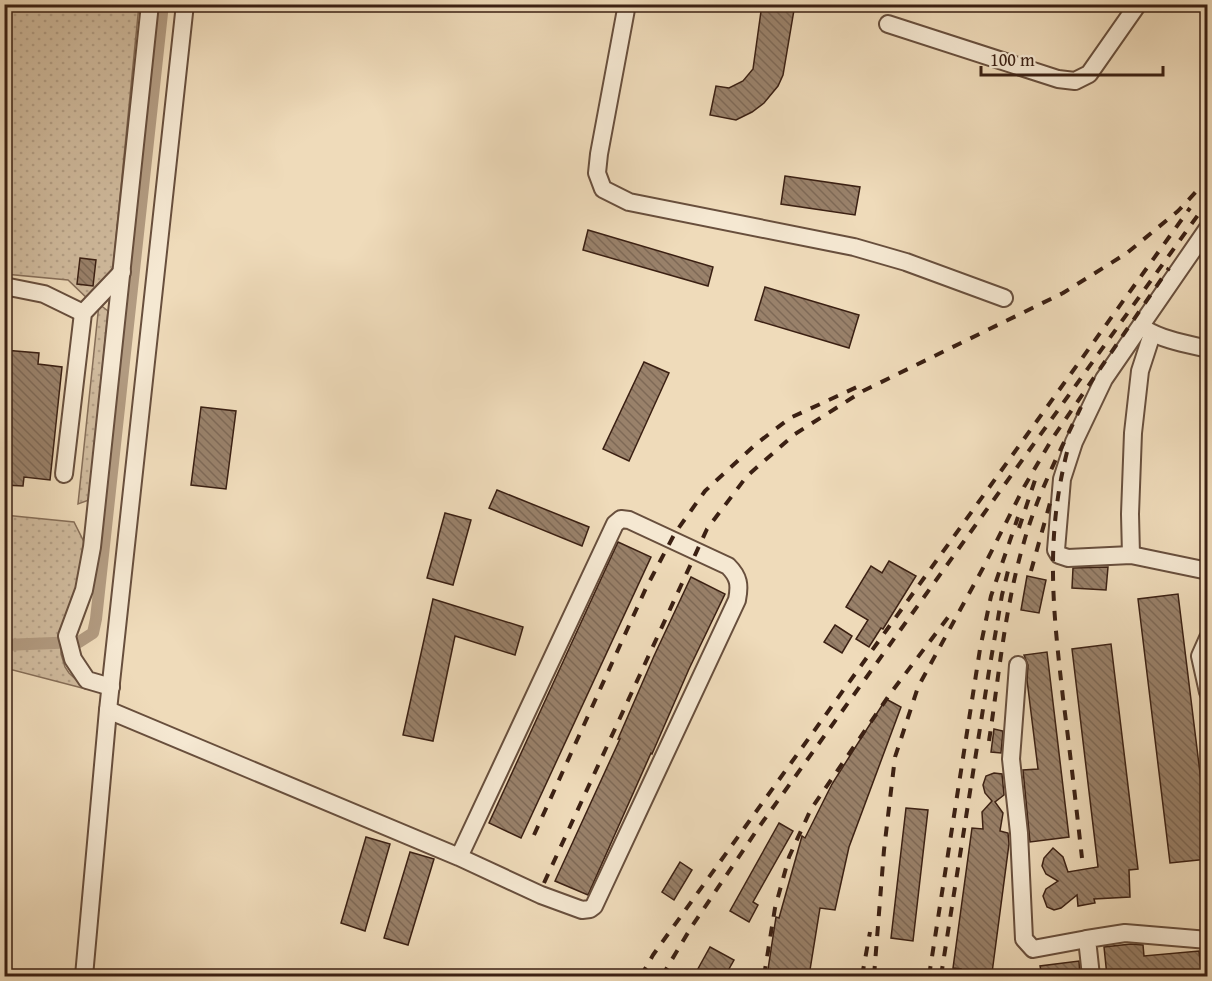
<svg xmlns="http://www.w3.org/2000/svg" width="1212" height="981" font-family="'Gentium Book Plus',serif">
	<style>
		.grass { fill: url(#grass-dots); stroke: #866e58; stroke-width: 1.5 }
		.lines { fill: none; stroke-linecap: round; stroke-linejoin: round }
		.canal { stroke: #b29b81; stroke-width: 12 }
		.building { fill: url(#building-back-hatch); stroke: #3b2013; stroke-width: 1.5 }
		.minor-casing { stroke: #684f3d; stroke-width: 20 }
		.minor { stroke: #f5e8d2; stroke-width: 16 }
		.rail { stroke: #3b2013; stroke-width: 4; stroke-dasharray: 10 10; stroke-linecap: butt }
	</style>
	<defs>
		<pattern id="grass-dots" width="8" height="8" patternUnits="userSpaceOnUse" patternTransform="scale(1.5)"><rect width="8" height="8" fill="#d0bb9e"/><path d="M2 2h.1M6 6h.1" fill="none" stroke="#b4a087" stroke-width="1.8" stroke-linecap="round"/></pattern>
		<pattern id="building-back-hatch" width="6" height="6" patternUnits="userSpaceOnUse" patternTransform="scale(1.5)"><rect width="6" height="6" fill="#99816a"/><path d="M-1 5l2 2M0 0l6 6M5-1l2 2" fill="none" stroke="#7e6956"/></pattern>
	</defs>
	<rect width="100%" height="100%" fill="#efdbba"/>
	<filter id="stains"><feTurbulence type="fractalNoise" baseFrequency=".00333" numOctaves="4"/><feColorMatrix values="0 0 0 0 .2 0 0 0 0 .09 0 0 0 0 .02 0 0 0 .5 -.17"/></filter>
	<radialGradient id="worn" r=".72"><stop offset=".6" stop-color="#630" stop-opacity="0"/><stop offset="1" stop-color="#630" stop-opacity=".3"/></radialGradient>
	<g class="grass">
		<path d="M4,5H139L113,268L89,300L68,280L5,274Z"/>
		<path d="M99,304L108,311L89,500L78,504Z"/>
		<path d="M4,515L74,522L85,544L83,564L61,640V654L65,667L69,673L86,689L5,668Z"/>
	</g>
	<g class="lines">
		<path class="canal" d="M4,645L79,642L93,633L96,619L163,4"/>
	</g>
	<g class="building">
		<path d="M762,4H795L783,75L778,86L764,103L752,112L736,120L710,115L716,86L729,88L743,81L753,69Z"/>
		<path d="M785,176L860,187L855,215L781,204Z"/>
		<path d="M588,230L713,267L708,286L583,250Z"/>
		<path d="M80,258L96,260L93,286L77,284Z"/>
		<path d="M765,287L859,315L849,348L755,320Z"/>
		<path d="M4,350L39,353L38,364L62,367L50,480L24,477L23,486L4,485Z"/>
		<path d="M644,362L669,373L629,461L603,449Z"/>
		<path d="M201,407L236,411L226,489L191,485Z"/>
		<path d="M497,490L589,527L582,546L489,508Z"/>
		<path d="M445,513L471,520L453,585L427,578Z"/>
		<path d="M618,542L651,557L521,838L489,823Z"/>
		<path d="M889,561L916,576L883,629L881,628L869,647L856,639L868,620L846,607L871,566L882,573Z"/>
		<path d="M1108,567L1106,590L1072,588L1073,568Z"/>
		<path d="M1027,576L1046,580L1039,613L1021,610Z"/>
		<path d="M691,577L725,594L689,669L652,754L651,753L588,895L555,881L620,739H618L654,656Z"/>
		<path d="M1178,594L1208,838V859L1170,863L1138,599Z"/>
		<path d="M433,599L523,627L515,655L455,636L433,741L403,735Z"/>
		<path d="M835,625L852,636L842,653L824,642Z"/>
		<path d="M1111,644L1138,869L1129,870L1130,897L1094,899L1095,903L1078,906L1077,895L1061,908L1054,910L1047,907L1043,896L1046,889L1058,881L1046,874L1042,866L1044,858L1053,848L1063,857L1068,872L1098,867L1072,649Z"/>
		<path d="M1047,652L1069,837L1030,842L1023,770L1038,769L1027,680L1028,665L1024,655Z"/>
		<path d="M886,699L901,707L849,847L835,910L820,908L809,976H767L776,917L779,918L802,836L805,838L832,784Z"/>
		<path d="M994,729L1003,731L1001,753L991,752Z"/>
		<path d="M994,773L1002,774L1004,795L995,802L1003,813L1000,831L1008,833L1009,844L992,973L986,972V976H960L961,969L953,968L972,828L983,829L982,812L992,801L985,793L983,785L986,776Z"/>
		<path d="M906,808L928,810L913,941L891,938Z"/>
		<path d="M779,823L793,831L753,902L758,905L749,922L730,911Z"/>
		<path d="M366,837L390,844L365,931L341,923Z"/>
		<path d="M410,852L434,859L408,945L384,938Z"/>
		<path d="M680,862L692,870L674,900L662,892Z"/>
		<path d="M1131,944L1143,945L1144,956L1199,951L1202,976H1107L1104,947Z"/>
		<path d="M710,947L734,960L725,976H694Z"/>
		<path d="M1079,961L1080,976H1042L1040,966Z"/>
	</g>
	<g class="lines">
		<g class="minor-casing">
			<g id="minor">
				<path d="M627,4L599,154L597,173L603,189L629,202L854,247L906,262L1004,298"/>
				<path d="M888,24L1058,79L1075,81L1089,74L1138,4"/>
				<path d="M1208,228L1104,379L1074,442L1062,479L1056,550L1059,555L1068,558L1131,555L1208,571"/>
				<path d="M4,286L44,294L83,313"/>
				<path d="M1145,329C1163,340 1187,344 1208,349"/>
				<path d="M64,474L83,313L122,272"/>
				<path d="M1131,555L1130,514L1133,433L1140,371L1152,334"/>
				<path d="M1208,638L1200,656L1208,692"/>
				<path d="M1018,665L1011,759L1019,833L1024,939L1033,949L1087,939"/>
				<path d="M111,687L87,680L73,659L67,636L84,590L92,547L150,4"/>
				<path d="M108,710L459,857L541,895L582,910L590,909L594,906L737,600C740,585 739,577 728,566L629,520L621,519L615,524L459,857"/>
				<path d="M84,976L108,710L185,4"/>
				<path d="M1091,976L1087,939L1125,933L1208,940"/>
			</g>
		</g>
		<use href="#minor" class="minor"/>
		<g class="rail">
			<path d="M1067,452C1045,540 1053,610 1063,698C1070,751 1076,805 1082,858"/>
			<path d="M1019,528L1035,480"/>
			<path d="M1031,571L1050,503"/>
			<path d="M989,741C999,675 1005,606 1024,542C1037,495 1060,451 1081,407"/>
			<path d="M534,835L646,588L675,533L705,491L756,444L790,418L857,387"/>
			<path d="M544,883L707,529L747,476L795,434L863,391L1063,293L1127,253L1178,211L1208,179"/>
			<path d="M641,976L653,955L1190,208"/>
			<path d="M662,976L692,926L759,827L1208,201"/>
			<path d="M764,976L775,908L789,857L811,809L890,694L949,616"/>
			<path d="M862,976L870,932"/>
			<path d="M874,976L884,850L895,757L918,687L983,568L1024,487L1052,439L1169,268"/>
			<path d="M929,976L980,649L991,596L1018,517"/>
			<path d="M941,976L989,671L1002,595L1010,563"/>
		</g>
	</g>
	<rect width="1212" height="981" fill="none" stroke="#efdbba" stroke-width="24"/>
	<rect x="6" y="6" width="1200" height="969" fill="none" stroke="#3b2013" stroke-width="3"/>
	<rect x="12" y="12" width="1188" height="957" fill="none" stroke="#3b2013" stroke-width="1.5"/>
	<path d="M981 66v9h182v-9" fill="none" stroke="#3b2013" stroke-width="3"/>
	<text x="990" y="66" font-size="18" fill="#3b2013" stroke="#f5e8d2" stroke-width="4.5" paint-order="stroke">100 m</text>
	<rect width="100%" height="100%" filter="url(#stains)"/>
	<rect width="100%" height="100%" fill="url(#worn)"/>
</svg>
